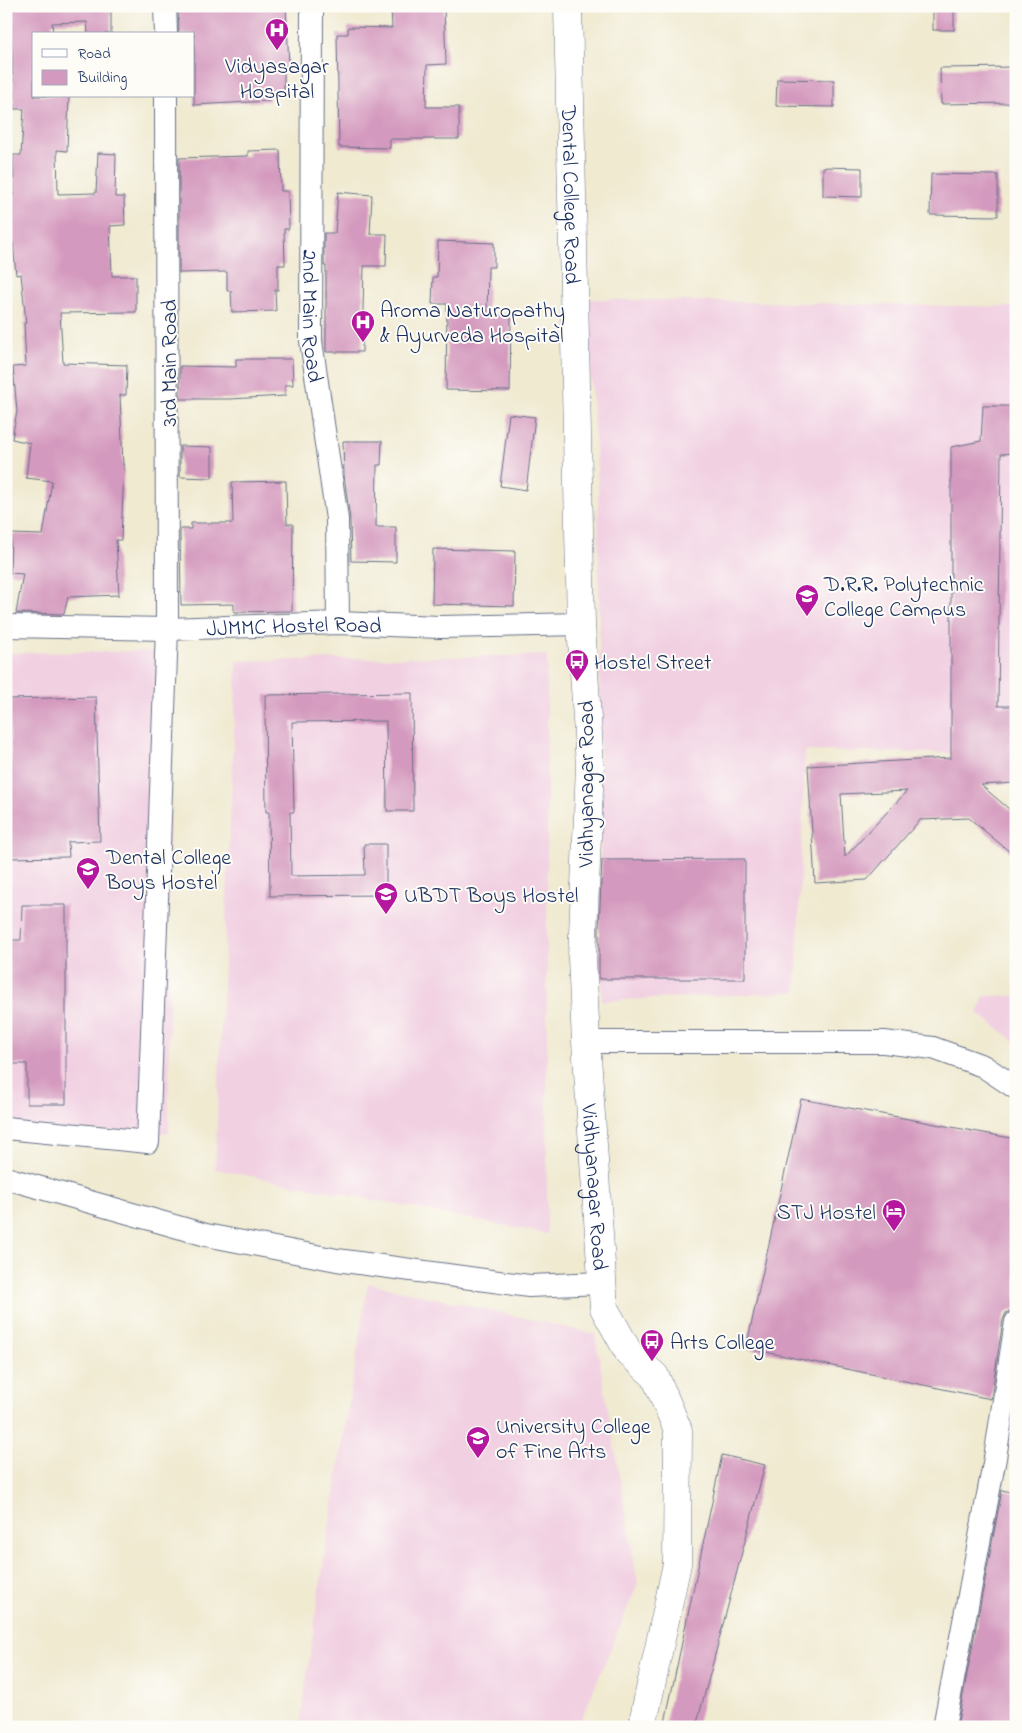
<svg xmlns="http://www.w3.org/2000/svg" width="1022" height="1733" font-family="'Indie Flower',sans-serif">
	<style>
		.built { fill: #f1d0e2 }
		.building { fill: #d499be; fill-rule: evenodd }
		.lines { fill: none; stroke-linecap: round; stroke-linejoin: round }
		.minor-casing { stroke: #667086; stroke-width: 24 }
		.tertiary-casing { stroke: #667086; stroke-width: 29 }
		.minor { stroke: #fff; stroke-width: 22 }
		.tertiary { stroke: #fff; stroke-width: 28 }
		.labels { text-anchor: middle; stroke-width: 4; stroke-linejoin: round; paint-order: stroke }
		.poi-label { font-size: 22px; fill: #1b2f5e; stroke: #fdfcf7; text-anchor: start }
		.street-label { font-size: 22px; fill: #1b2f5e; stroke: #fdfcf7 }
	</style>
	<rect width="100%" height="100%" fill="#fdfcf7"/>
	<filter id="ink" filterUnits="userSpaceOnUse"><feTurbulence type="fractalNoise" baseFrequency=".02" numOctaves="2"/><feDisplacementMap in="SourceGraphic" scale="10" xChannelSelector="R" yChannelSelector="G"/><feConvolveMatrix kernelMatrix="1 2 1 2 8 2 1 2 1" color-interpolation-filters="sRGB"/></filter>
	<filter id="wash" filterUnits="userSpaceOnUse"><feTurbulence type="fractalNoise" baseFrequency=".0096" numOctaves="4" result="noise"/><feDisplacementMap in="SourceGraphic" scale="20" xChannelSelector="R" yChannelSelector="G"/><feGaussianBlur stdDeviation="1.12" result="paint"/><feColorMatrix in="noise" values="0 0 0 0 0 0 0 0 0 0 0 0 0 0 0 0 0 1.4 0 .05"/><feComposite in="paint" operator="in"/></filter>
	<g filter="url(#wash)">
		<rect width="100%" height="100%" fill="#f0ead1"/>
		<g class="built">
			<path d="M585,299L1016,307V754L805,751L796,992L602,1001L598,483Z"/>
			<path d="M169,651V1133L6,1128V653Z"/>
			<path d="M547,655V1234L215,1169L237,661Z"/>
			<path d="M984,996H1016V1042L978,1013Z"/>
			<path d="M368,1283L595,1334L638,1583L578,1727H300L318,1598Z"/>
		</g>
		<g id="blocks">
			<g class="building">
				<path d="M10,6H111V34H88L87,22L52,23L53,34H34V96H69L67,151L57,150L58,194L96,193L98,153L116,154L115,197H124L125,225L110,226L112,276H136V312L60,313L63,363L127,365L126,395H120L123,465H124L121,540H116L119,595L68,597L64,614L16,613L23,574L10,573L11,534L43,535L52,481L26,478L30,443L12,439L17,411L13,367L26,366L24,323H26L21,274L16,275L13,243H10L9,219L12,218L11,195H14L13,155H21L24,109H14Z"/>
				<path d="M178,6H286L289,65L284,66V94H269V101L194,105V34H179Z"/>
				<path d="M391,6H444L446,64L427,65L426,107H459V139H390V148L339,147L337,34H348V27L392,28Z"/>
				<rect x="933" y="6" width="21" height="24"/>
				<path d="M1016,67V103L941,104L940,68Z"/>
				<path d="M777,79L834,80V107L776,106Z"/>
				<path d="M280,150L281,191H288L289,229H284L285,265H278V290H275L276,311L232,312L231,291H227V272L179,273V158L248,156V151Z"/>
				<path d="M823,167L862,168V197L823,196Z"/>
				<path d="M931,174L998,175V216L930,215Z"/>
				<path d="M338,192L372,195L370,234H387L386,266H364L362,352H326V266H324V233H335Z"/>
				<path d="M438,241L494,243V267H488L487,315H511L510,391L446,390L447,304H432L433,277H437Z"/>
				<path d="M236,359H292L293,385H285V396L229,399H180V366L236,367Z"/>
				<path d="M983,406H1016V453L1001,454L998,706H1016V783L981,785L1016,815V857L969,818L920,820L867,880L815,883L808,766L951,758V447L981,441ZM907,791L845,857L841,794Z"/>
				<path d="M509,414L535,417L526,490L500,486Z"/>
				<path d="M343,441H382L381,465H377L376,527H396V562L351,561L350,519L344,475Z"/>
				<path d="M180,446L212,447V478L180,477Z"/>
				<path d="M286,481L287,524H293L292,611L234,612V604L181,605L180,529H191V523H233L232,482Z"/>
				<path d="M433,549L515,551L514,606L432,604Z"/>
				<path d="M412,693L413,811H387L386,721L292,722L294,812H290L291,876L365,875L364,844H386V895L270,896L269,812H266L265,695Z"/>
				<path d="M96,697L100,841L68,842L69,857L6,858V771H11L10,723H6V699Z"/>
				<path d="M745,859V979H599V928L602,860Z"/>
				<path d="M22,905H66V1104H27V1064H6V940H21Z"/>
				<path d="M801,1099L1016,1139V1309L1011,1310L1006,1313L1003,1320L991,1399L746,1348Z"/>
				<path d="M722,1455L765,1465L696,1727H664Z"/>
				<path d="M1002,1490L1016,1493V1727H957Z"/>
			</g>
		</g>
	</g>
	<g filter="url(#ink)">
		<use href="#blocks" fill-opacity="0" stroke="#667086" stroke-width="1"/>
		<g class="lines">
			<g class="minor-casing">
				<g id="minor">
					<path d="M165,6L166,34"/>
					<path id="s1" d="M312,6L311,341L337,519L338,623"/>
					<path id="s2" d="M6,626L167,629L338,623L440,627L581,624"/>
					<path d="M586,1042H884L933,1048L983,1066L1016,1088"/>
					<path d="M6,1128L148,1142L167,629L166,96"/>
					<path d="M6,1178L206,1235L337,1260L529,1286L602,1283"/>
					<path d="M944,1727L995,1458L1016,1322"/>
				</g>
			</g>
			<g class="tertiary-casing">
				<g id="tertiary">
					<path id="s3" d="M568,6L581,624L590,766L582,958L586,1042L604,1308L629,1353L655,1376L678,1430L677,1564L642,1727"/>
				</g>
			</g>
			<use href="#minor" class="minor"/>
			<use href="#tertiary" class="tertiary"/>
		</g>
	</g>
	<defs>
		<g id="hospital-pin" transform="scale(1.25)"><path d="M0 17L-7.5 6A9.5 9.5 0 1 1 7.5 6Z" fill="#b5179e" stroke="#fdfcf7"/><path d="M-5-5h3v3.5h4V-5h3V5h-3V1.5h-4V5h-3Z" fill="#fff"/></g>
		<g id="university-pin" transform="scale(1.25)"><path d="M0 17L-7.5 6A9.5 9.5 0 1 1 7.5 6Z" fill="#b5179e" stroke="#fdfcf7"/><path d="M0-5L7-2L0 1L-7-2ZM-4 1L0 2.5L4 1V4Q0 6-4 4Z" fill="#fff"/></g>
		<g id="bus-pin" transform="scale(1.25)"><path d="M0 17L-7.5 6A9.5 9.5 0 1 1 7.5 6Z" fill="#b5179e" stroke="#fdfcf7"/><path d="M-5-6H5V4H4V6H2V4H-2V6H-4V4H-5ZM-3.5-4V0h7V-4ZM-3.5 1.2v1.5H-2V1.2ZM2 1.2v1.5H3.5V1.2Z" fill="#fff"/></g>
		<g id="hotel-pin" transform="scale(1.25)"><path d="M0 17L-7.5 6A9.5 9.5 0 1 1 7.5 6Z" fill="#b5179e" stroke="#fdfcf7"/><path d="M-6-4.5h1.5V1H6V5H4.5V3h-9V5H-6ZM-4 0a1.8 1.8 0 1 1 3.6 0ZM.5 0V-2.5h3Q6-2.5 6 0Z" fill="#fff"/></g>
	</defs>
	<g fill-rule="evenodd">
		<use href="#hospital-pin" x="277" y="30"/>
		<use href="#hospital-pin" x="363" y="322"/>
		<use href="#university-pin" x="807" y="596"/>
		<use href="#bus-pin" x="577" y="661"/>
		<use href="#university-pin" x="88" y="869"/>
		<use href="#university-pin" x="386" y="894"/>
		<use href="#hotel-pin" x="894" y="1211"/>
		<use href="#bus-pin" x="652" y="1341"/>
		<use href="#university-pin" x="478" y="1438"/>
	</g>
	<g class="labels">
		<g class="poi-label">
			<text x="277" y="73" text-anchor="middle">Vidyasagar<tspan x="277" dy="25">Hospital</tspan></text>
			<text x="380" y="317">Aroma Naturopathy<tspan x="380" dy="25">&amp; Ayurveda Hospital</tspan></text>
			<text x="824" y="591">D.R.R. Polytechnic<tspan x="824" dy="25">College Campus</tspan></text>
			<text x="594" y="669">Hostel Street</text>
			<text x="106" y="864">Dental College<tspan x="106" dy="25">Boys Hostel</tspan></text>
			<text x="404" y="902">UBDT Boys Hostel</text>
			<text x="876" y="1219" text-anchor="end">STJ Hostel</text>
			<text x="670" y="1349">Arts College</text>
			<text x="496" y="1433">University College<tspan x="496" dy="25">of Fine Arts</tspan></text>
		</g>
		<g class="street-label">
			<text dy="8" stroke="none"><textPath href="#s3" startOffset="189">Dental College Road</textPath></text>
			<text dy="8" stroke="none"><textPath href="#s1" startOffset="310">2nd Main Road</textPath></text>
			<text transform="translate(168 363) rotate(-90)" y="8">3rd Main Road</text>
			<text dy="8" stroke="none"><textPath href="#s2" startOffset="288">JJMMC Hostel Road</textPath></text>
			<text transform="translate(585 784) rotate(-90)" y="8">Vidhyanagar Road</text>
			<text dy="8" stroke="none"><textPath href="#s3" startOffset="1182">Vidhyanagar Road</textPath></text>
		</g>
	</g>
	<rect width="1022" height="1733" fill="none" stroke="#fdfcf7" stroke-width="25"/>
	<rect x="32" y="32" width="162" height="65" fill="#fdfcf7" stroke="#a3aaba"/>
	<rect x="42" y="49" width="25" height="8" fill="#ffffff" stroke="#a3aaba"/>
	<text x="78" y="58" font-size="15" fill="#1b2f5e">Road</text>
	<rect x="42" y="70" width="25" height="15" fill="#d499be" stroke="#a3aaba"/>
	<text x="78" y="82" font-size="15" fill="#1b2f5e">Building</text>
</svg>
